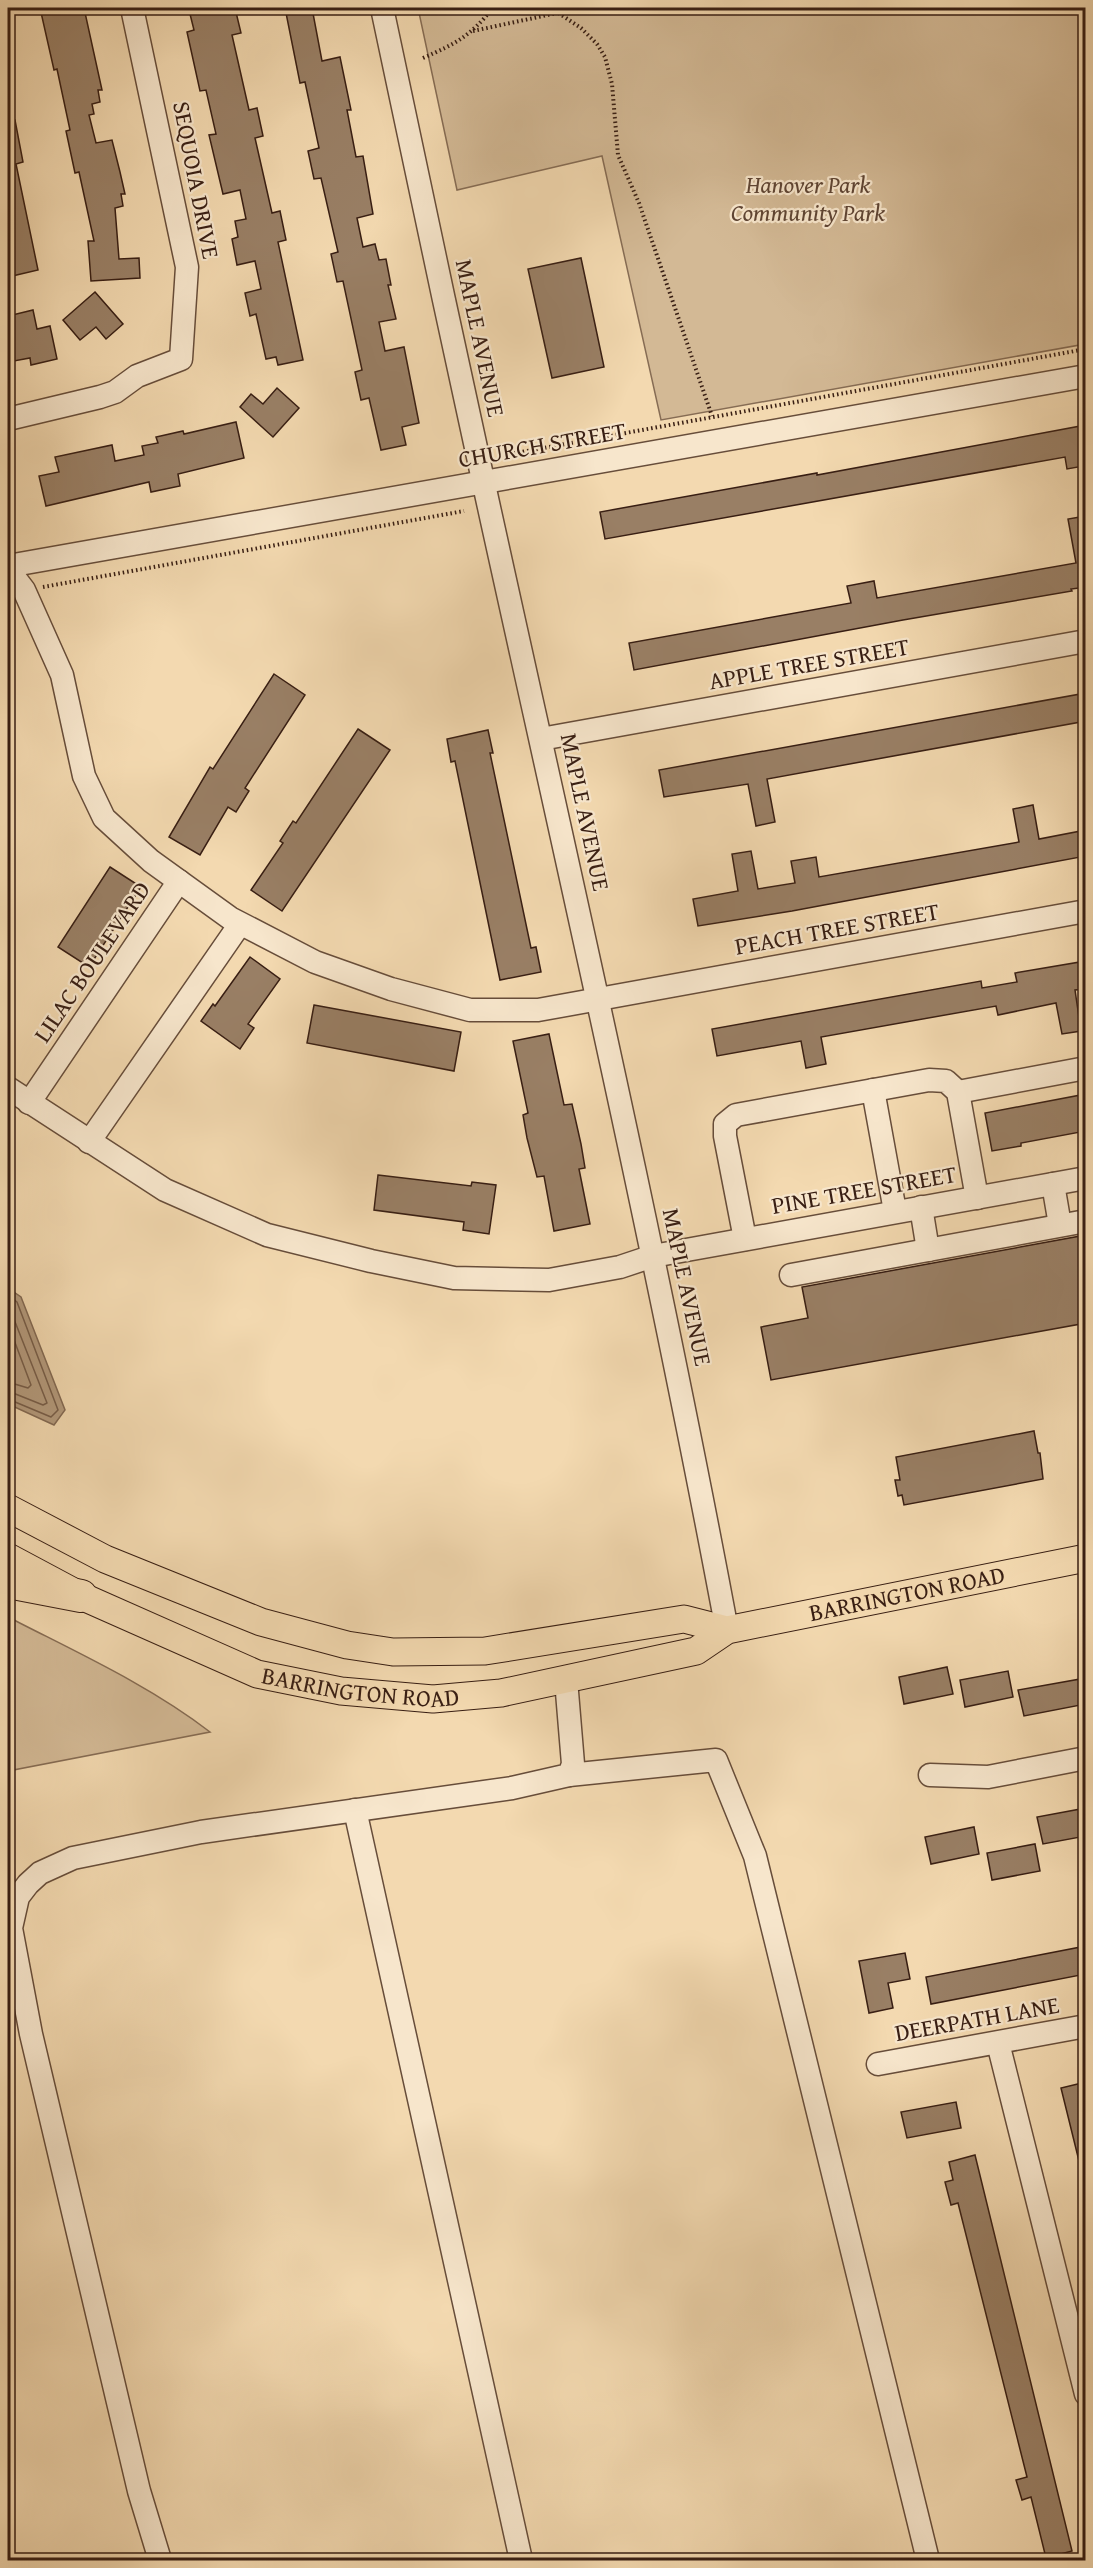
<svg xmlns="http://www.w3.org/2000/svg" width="1093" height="2568" font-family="'Gentium Book Plus',serif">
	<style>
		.green { fill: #d3b995; stroke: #866c54; stroke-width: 1.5 }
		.water { fill: #b3997b; stroke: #826851; stroke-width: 1.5 }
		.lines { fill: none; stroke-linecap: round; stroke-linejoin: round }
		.shore { stroke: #765c47; stroke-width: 1.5 }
		.building { fill: #997f65; stroke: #381e13; stroke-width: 1.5 }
		.minor-casing { stroke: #674d3a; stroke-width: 25 }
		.major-casing { stroke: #381e13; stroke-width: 29 }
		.highway-casing { stroke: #381e13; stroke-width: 34 }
		.path { stroke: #381e13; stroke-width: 4; stroke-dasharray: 1.5 3; stroke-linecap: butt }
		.minor { stroke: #f7e6cc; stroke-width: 22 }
		.major { stroke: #f3d9b0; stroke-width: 27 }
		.highway { stroke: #f3d9b0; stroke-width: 32 }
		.labels { text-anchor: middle; stroke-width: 4.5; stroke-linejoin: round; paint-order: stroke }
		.street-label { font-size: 24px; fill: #381e13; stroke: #f7e6cc }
		.park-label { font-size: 24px; font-style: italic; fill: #5f4534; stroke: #f7e6cc }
	</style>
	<rect width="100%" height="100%" fill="#f3d9b0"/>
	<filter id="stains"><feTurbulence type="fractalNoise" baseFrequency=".00333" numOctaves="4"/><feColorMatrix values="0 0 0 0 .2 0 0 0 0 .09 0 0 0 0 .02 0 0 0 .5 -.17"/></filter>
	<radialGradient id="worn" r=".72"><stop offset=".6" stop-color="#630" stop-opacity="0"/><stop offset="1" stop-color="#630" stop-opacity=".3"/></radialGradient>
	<g class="green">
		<path d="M418,8H1085V344L661,420L602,156L457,190Z"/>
		<path d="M8,1617C76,1652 149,1685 210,1732L8,1771Z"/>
	</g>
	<path class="water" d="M8,1288L21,1297L65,1410L54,1425L8,1404Z"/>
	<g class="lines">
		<g class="shore">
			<path d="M8,1295L17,1302L58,1410L51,1417L8,1399"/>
			<path d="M8,1304L47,1403L43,1405L8,1391"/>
			<path d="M8,1324L31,1385L28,1388L8,1382"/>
		</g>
	</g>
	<g class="building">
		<path d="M40,8H84L102,90H98L100,102L92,104L94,114L89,115L96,143L112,140L120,172L125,194H121L123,206L115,208L119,259L139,258L140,278L91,281L88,241H94L79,172L75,173L66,131L70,130L57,69L54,70Z"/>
		<path d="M222,8H235L241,33L232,35L249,110L257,108L263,136L255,138L272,213L280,211L286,240L278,242L303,360L278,365L276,357L266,359L256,314L250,316L245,293L261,289L255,261L237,265L232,239L238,237L235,221L246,219L240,190L223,194L209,135L216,134L206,90L200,91L187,32L194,30L190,14Z"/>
		<path d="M285,8H312L322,61L340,57L351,110H347L352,136L356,157L363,156L373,214L357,218L363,247L375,244L379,260L386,259L391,285H388L396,319L379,322L385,351L404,347L419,423L402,427L406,445L381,450L369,398L361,400L355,372L362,370L343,281L337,282L331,254L338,252L321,178L314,179L308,151L319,148L305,82L300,83Z"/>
		<path d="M8,120H15L23,162L16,164L38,270L8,277Z"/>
		<path d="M581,258L604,367L552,378L528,269Z"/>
		<path d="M95,292L123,324L106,339L96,327L80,340L63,320Z"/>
		<path d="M33,310L37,329L50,326L57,359L31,365L30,358L14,361L8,332V316Z"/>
		<path d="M277,388L299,408L273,437L240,407L251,394L263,404Z"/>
		<path d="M236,422L244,458L178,474L180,486L151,492L149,482L46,506L39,476L59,472L55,457L112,445L115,461L144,455L142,446L158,443L156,437L183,431L184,434Z"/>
		<path d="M1086,425V453L1082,454L1084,466L1067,469L1065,457L605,539L600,512L817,473V475Z"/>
		<path d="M1086,516V587L1071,589L1072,591L903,620L634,670L629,643L851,603L847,586L874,581L877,598L1076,563L1068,519Z"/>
		<path d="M274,674L305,695L245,788L249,791L236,812L228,807L200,855L169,837L210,767L213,769Z"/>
		<path d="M1086,693V721L767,779L775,822L756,826L748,784L664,797L659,770Z"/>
		<path d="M358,729L390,750L282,911L251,890L283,843L280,841L293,821L296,823Z"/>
		<path d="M488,730L493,753H490L531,948L536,947L541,972L500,980L455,761L451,762L447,739Z"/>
		<path d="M1033,805L1039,839L1086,830V856L792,911L698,926L693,899L738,891L732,854L751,851L758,889L795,883L791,861L816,857L819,877L1019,842L1013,809Z"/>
		<path d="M110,867L141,887L89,967L58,947Z"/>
		<path d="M250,957L280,979L248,1024L254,1028L240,1049L201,1021L213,1004L215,1006Z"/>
		<path d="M1086,961V989L1075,990L1081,1031L1062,1034L1056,1003L998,1015L996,1006L821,1037L826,1064L806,1068L801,1041L717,1056L712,1029L981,981L982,988L1017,982L1015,973Z"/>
		<path d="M314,1005L461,1032L454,1071L307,1043Z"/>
		<path d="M549,1034L564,1105L572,1104L581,1144L585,1168L579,1169L590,1224L554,1231L544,1176L537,1177L527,1138L523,1115L528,1113L513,1041Z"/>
		<path d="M1086,1094V1131L1021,1143V1146L992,1151L985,1113Z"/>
		<path d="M378,1175L471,1186L472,1182L496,1185L489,1234L463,1230L464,1222L374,1210Z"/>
		<path d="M1086,1235V1323L771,1380L761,1327L808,1318L802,1287Z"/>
		<path d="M1034,1431L1038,1453H1040L1043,1479L904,1505L902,1495L898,1496L895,1480H900L896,1457Z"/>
		<path d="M947,1667L953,1694L904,1704L899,1677Z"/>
		<path d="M1008,1671L1013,1697L965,1707L960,1680Z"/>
		<path d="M1086,1678V1704L1024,1716L1018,1690Z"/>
		<path d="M1086,1808V1836L1043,1844L1037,1817Z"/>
		<path d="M974,1827L979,1854L931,1864L925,1837Z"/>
		<path d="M1035,1844L1040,1871L992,1880L987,1853Z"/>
		<path d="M1086,1946V1974L931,2004L926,1977Z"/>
		<path d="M905,1953L910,1979L888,1983L893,2008L869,2013L859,1961Z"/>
		<path d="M1086,2082V2161H1079L1061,2088Z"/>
		<path d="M956,2102L961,2128L907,2138L901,2112Z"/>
		<path d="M975,2155L1072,2551L1046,2558L1031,2497L1022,2500L1016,2480L1027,2477L958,2203L951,2205L945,2182L953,2180L949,2162Z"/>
	</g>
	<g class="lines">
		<g class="minor-casing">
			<g id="minor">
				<path d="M382,8C416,165 448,323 483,480C567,863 655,1245 727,1630"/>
				<path d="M8,419L100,397L115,392L137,376L181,359L187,267L132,8"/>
				<path d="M8,566L1086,376"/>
				<path d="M8,569L24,590L62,675L84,776L104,818L151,861L230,918L315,962L391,989L470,1010H538L1086,911"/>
				<path d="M541,739L1086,641"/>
				<path d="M8,1088L165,1190L267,1235L371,1261L454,1278L549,1280L620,1267L653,1256L1086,1178"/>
				<path d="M873,1090L895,1211"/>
				<path d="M958,1092L1086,1068"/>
				<path d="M29,1103L179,881"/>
				<path d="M89,1142L240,924"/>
				<path d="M1053,1184L1060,1225"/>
				<path d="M921,1207L928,1250"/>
				<path d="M745,1239L725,1136V1124L736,1115L929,1080L946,1081L958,1092L977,1198"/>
				<path d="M791,1275L1086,1221"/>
				<path d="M569,1775L716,1760L755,1856L928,2560"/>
				<path d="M930,1775L988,1777L1086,1758"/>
				<path d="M355,1810L521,2560"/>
				<path d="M998,2043L1086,2394"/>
				<path d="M878,2064L1086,2026"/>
				<path d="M160,2560L139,2491L31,2034L11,1928L18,1897L28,1884L40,1873L73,1858L201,1832L512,1788L569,1775L573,1764L566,1680"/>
			</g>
		</g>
		<g class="major-casing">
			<g id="major">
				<path d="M8,1508L105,1559L261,1622L347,1645L393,1652L485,1651L684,1619L727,1630"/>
				<path id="s1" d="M8,1557L81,1596L257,1674L341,1691L433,1699L501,1693L696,1651L727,1630L1086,1558"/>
			</g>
		</g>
		<g class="highway-casing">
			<path id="highway" d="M8,1582L81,1596"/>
		</g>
		<g class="path">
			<path d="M551,8L581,28L597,44L605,57L612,84L618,155L639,203L712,416"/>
			<path d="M473,31L557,13"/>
			<path d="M423,58C457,43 469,37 493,8"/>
			<path d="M505,455L1086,349"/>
			<path d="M43,587L464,511"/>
		</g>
		<use href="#minor" class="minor"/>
		<use href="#major" class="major"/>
		<use href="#highway" class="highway"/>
	</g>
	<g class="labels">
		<g class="street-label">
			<text transform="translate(196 180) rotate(79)" y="8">SEQUOIA DRIVE</text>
			<text transform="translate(480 338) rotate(78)" y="8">MAPLE AVENUE</text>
			<text transform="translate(542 445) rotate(-10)" y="8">CHURCH STREET</text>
			<text transform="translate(809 664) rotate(-10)" y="8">APPLE TREE STREET</text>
			<text transform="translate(585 812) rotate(78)" y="8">MAPLE AVENUE</text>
			<text transform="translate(837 929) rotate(-10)" y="8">PEACH TREE STREET</text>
			<text transform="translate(92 962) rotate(-56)" y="8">LILAC BOULEVARD</text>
			<text transform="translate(864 1190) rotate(-10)" y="8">PINE TREE STREET</text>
			<text transform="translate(687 1287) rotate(78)" y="8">MAPLE AVENUE</text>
			<text dy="8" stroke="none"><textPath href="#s1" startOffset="942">BARRINGTON ROAD</textPath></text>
			<text dy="8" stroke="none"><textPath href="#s1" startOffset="380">BARRINGTON ROAD</textPath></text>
			<text transform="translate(977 2019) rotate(-10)" y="8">DEERPATH LANE</text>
		</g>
		<g class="park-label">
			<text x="808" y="193">Hanover Park<tspan x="808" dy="28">Community Park</tspan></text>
		</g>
	</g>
	<rect width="1093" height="2568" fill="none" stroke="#f3d9b0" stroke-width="30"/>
	<rect x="9" y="9" width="1075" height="2550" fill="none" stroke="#381e13" stroke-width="3"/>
	<rect x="15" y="15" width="1063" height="2538" fill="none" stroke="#381e13" stroke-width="1.5"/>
	<rect width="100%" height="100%" filter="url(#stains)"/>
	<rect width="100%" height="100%" fill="url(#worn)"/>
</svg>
